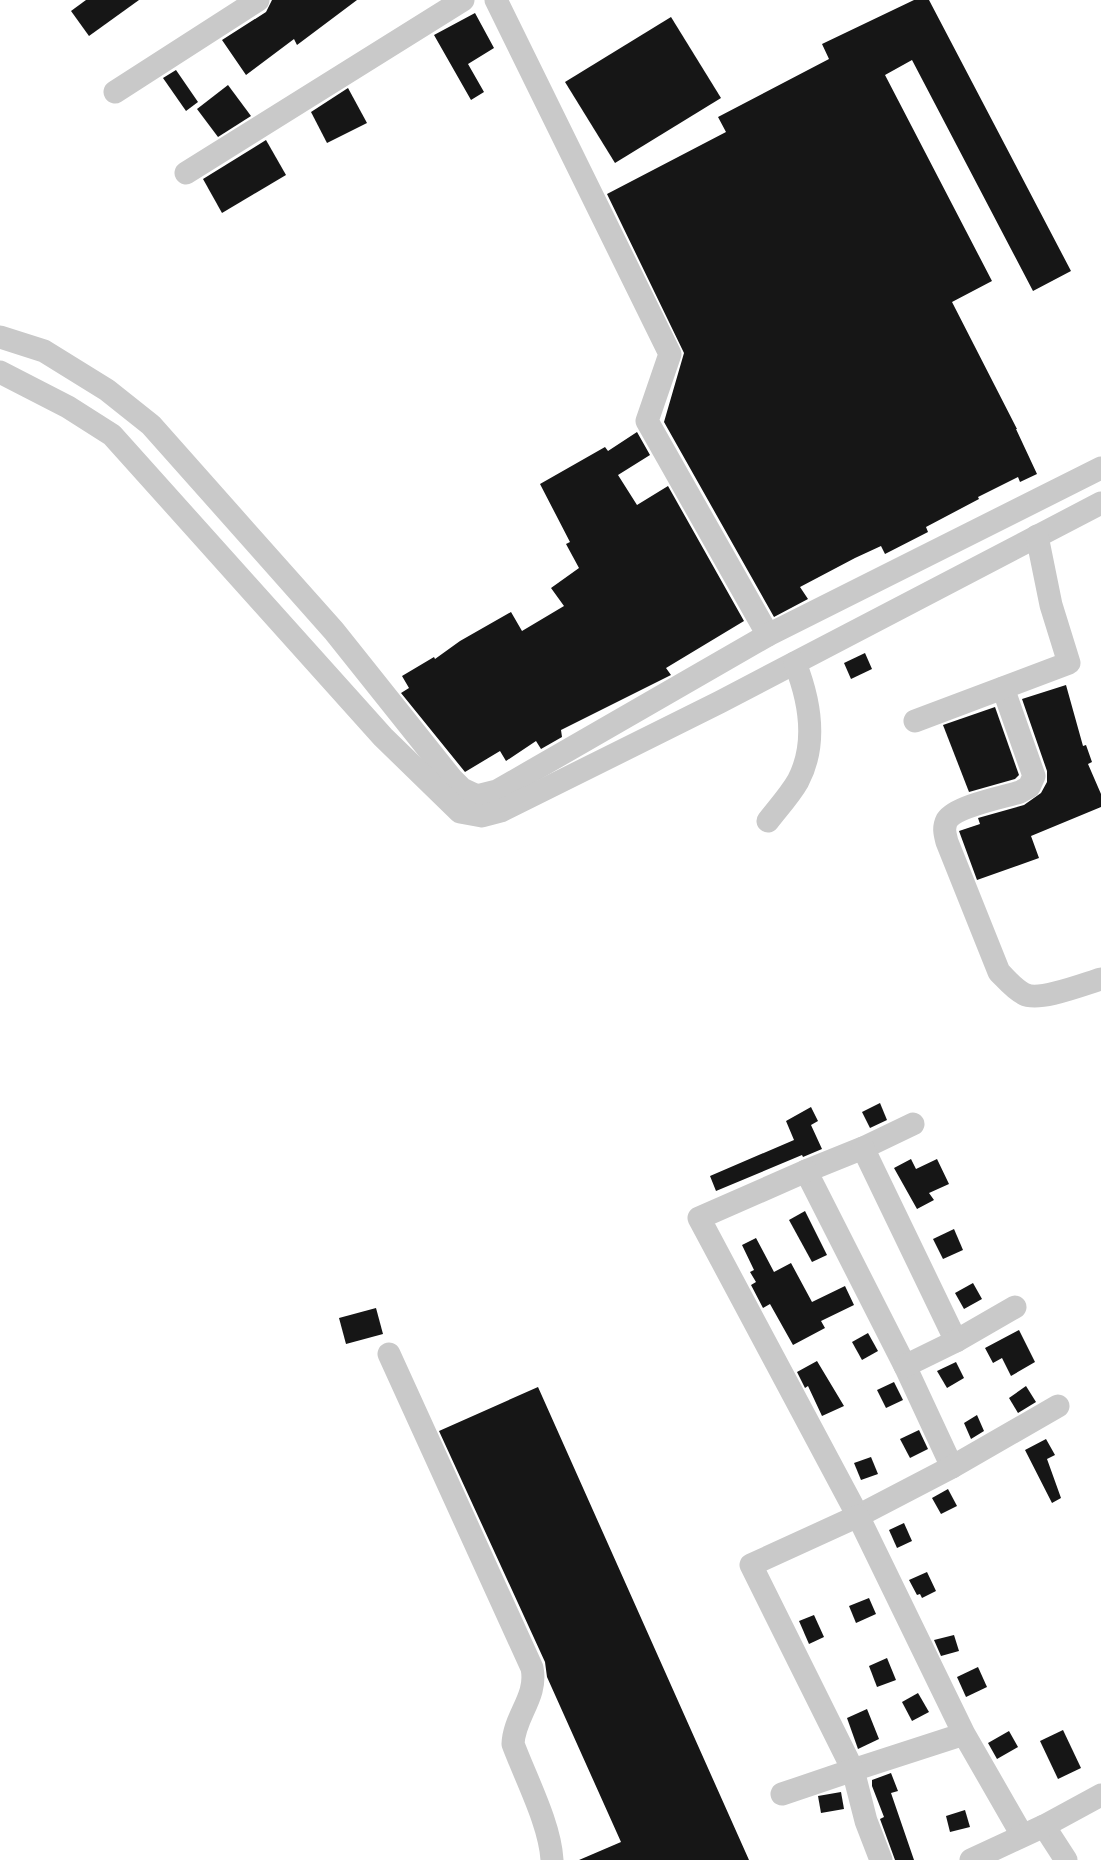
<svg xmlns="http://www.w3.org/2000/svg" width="1101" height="1860" font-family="'PT Sans Narrow',sans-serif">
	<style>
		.building { fill: #161616 }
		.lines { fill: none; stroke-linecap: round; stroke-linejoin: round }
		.minor { stroke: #c9c9c9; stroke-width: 23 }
	</style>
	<rect width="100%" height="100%" fill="#fff"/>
	<g class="building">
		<path d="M86,0H139L89,36L71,11Z"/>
		<path d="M272,0H357L297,45L294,39L246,75L222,40L266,12Z"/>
		<path d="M914,0H929L1071,271L1033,291L912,60L885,75L992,281L952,302L1017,429H1016L1037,474L1020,482L1018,477L978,497L979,499L926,527L928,532L885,554L881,546L855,558L800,587L808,599L774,617L664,422L684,353L607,194L726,132L718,117L829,59L822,44Z"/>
		<path d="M475,13L494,48L468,64L484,92L471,100L434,35Z"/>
		<path d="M671,17L721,98L615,163L565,82Z"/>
		<path d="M176,70L198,102L186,111L163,78Z"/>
		<path d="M228,85L251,116L218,137L197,109Z"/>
		<path d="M348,88L367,123L327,143L311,112Z"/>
		<path d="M266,140L286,175L222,213L203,179Z"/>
		<path d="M637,432L650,455L618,475L637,505L668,486L744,621L666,668L671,675L561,730L562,737L541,749L536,741L506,761L500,751L465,772L401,693L409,688L402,676L434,657L435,659L460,641L511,612L522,631L564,606L551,588L579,568L566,544L570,542L540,484L605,447L608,451Z"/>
		<path d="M865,653L872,669L851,679L844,663Z"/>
		<path d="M1066,685L1083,746L1086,745L1092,762L1088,764L1101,794V807L1031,836L1039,858L977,880L959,831L980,824L978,818L1024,805L1041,793L1047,782V771L1022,699Z"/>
		<path d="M995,707L1019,775L1015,779L969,792L943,725Z"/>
		<path d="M880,1103L887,1120L870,1128L862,1112Z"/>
		<path d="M811,1107L818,1121L811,1125L822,1149L803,1157L802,1155L716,1191L710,1176L794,1140L786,1121Z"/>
		<path d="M911,1159L916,1169L937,1159L949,1184L929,1193L934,1200L917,1209L894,1168Z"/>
		<path d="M805,1211L827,1255L812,1262L789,1220Z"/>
		<path d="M954,1229L963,1250L943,1259L933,1239Z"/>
		<path d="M756,1238L774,1272L791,1263L812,1302L845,1286L854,1305L821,1321L825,1328L793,1345L770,1304L763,1308L751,1285L756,1282L750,1272L754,1270L742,1245Z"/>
		<path d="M973,1283L982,1299L964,1309L955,1293Z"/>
		<path d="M376,1308L383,1334L346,1344L339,1318Z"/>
		<path d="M1019,1330L1035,1362L1011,1376L1002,1358L993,1363L985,1348Z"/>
		<path d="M868,1333L878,1351L862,1360L852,1342Z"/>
		<path d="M817,1361L844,1406L822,1416L808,1386L805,1388L797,1372Z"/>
		<path d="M956,1362L964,1378L947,1388L937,1371Z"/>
		<path d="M894,1382L903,1400L886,1408L877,1390Z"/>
		<path d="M1026,1386L1036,1402L1018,1413L1009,1398Z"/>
		<path d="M538,1387L749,1860H579L621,1842L547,1677L545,1662L439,1431Z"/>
		<path d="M977,1415L984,1431L971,1439L964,1423Z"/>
		<path d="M919,1430L928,1449L910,1458L900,1439Z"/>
		<path d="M1046,1439L1055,1455L1047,1459L1061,1498L1052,1503L1025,1450Z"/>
		<path d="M871,1457L878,1474L861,1480L854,1463Z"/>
		<path d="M948,1489L957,1506L941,1514L932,1498Z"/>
		<path d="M904,1523L912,1541L897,1548L889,1530Z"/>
		<path d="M927,1572L936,1591L922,1598L920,1594L917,1595L909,1580Z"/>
		<path d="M869,1598L876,1614L856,1623L849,1606Z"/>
		<path d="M814,1615L824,1637L809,1644L799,1621Z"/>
		<path d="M954,1635L959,1651L941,1656L934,1640Z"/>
		<path d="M887,1658L896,1680L877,1687L869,1666Z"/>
		<path d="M978,1667L987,1687L966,1697L957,1677Z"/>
		<path d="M918,1693L929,1712L912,1721L902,1702Z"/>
		<path d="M867,1709L879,1739L858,1749L847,1718Z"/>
		<path d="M1063,1730L1081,1768L1058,1779L1040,1741Z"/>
		<path d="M1009,1731L1018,1747L997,1759L988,1743Z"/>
		<path d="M891,1773L898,1791L891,1793L914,1860H895L880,1819L884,1817L872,1786V1780Z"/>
		<path d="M841,1792L844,1809L821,1813L818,1796Z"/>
		<path d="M965,1810L970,1827L950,1832L946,1816Z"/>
	</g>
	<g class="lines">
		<g class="minor">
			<path d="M496,0L670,354L647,421L768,635"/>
			<path d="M115,92L258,0"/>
			<path d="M186,173L463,0"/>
			<path d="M0,337L44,351L107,390L151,425L334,631L452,779L462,789L477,796L497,791L768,635L1101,468"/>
			<path d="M0,372L68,407L112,435L383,737L460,812L482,816L501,811L720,702L1101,503"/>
			<path d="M1003,688L1034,776L1029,787L1020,792C1004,797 956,806 947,820C943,828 945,834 947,842L999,972C1007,980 1014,989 1024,994C1039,1002 1084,984 1101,979"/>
			<path d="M915,721L1069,663L1051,605L1037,536"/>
			<path d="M768,821C778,808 790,795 798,781C818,743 810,701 795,663"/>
			<path d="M913,1124L863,1148L806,1171L905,1366L952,1467"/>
			<path d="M863,1148L956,1341"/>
			<path d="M806,1171L699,1218L858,1516L952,1467L1058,1406"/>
			<path d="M389,1354L532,1668C538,1697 514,1716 513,1744C526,1779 550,1824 552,1860"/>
			<path d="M905,1366L956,1341L1015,1307"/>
			<path d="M964,1734L858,1516L751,1565L853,1770L964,1734L1022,1835"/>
			<path d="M782,1794L853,1770L866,1821L881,1860"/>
			<path d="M1044,1826L1066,1860"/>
			<path d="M971,1860L1044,1826L1101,1795"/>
		</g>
	</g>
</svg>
